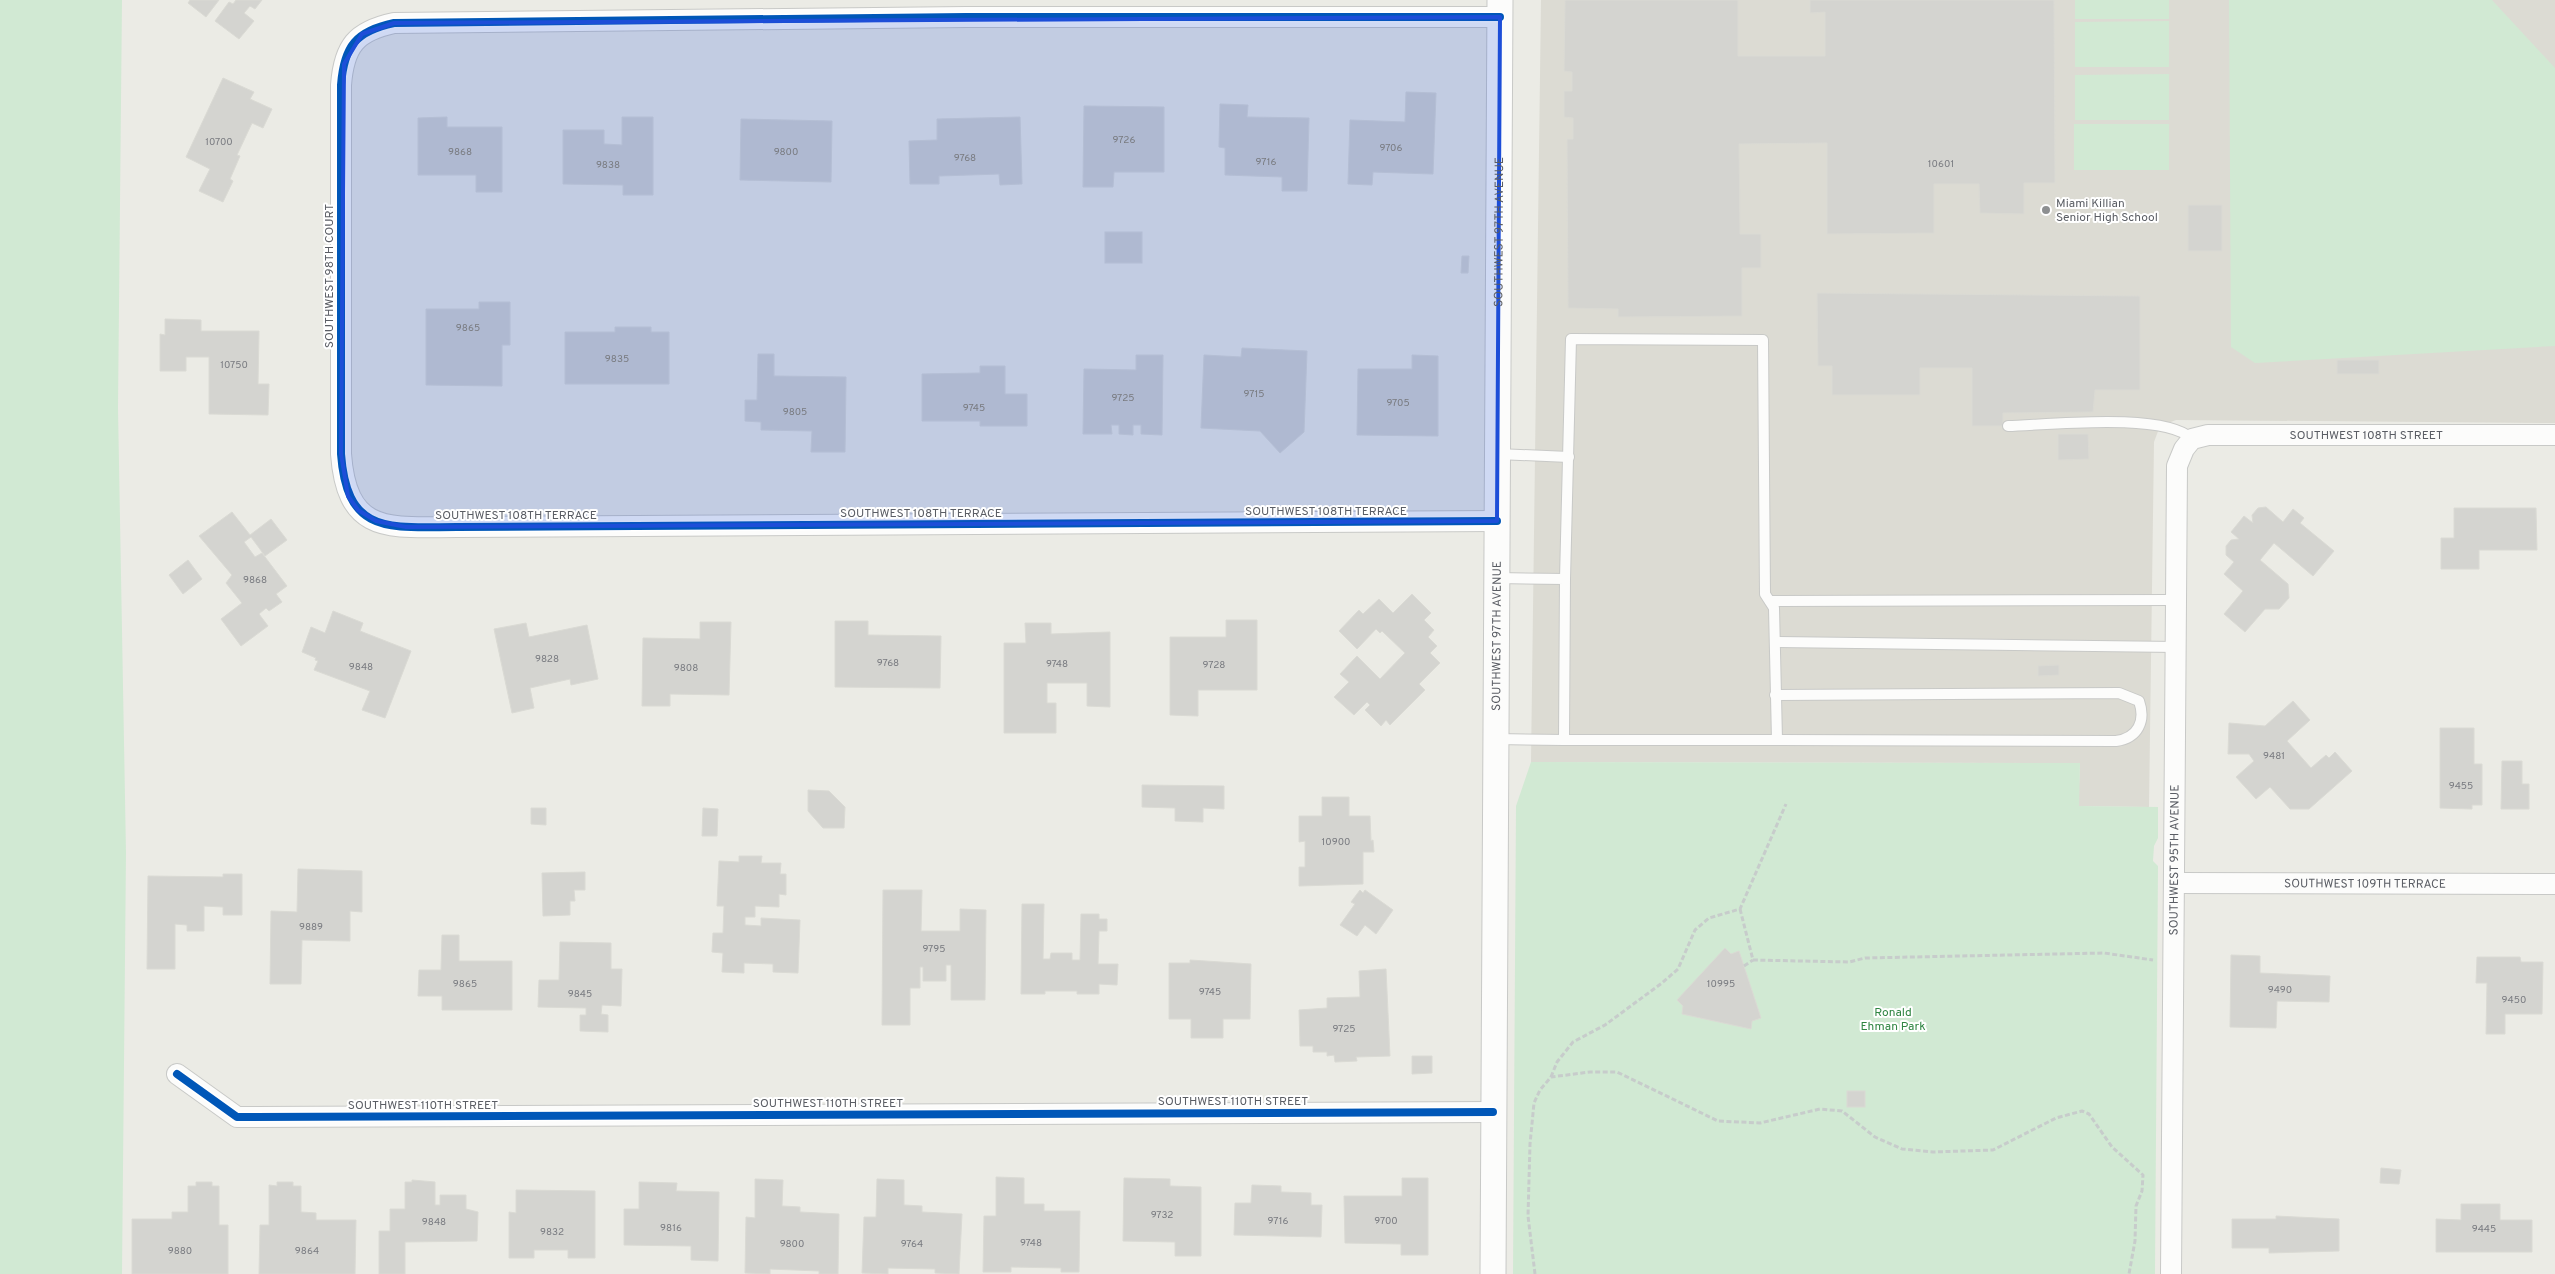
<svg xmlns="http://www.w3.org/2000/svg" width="2555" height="1274" font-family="Overpass,sans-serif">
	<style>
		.education { fill: #dcdbd3 }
		.green { fill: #d1e9d3 }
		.building { fill: #d4d4d0; stroke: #dadad4 }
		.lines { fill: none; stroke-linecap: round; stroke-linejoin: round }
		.service-casing { stroke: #c8c9c7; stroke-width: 12 }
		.minor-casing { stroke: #c8c9c7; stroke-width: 22 }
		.tertiary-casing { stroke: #c8c9c7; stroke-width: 27 }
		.path { stroke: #c7cccb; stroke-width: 3; stroke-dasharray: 5 2.5; stroke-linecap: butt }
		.service { stroke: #fcfcfb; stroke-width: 10 }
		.minor { stroke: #fcfcfb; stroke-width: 20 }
		.tertiary { stroke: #fcfcfb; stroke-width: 25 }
		.cycleway-casing { stroke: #fff; stroke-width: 11 }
		.cycleway { stroke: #0057b8; stroke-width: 8 }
		.marked { fill: #1d4ed8; fill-opacity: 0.2; stroke: #1d4ed8; stroke-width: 4; stroke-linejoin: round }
		.poi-dot { fill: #8d8f91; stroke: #fff; stroke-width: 2 }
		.labels { text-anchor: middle; stroke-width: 4; stroke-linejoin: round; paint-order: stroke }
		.number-label { font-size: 10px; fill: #797b80 }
		.poi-label { font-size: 12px; fill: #5a5d64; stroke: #fff; text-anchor: start }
		.street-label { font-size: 12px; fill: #5a5d64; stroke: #fff }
		.park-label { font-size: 12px; fill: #2f8542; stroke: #fff }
	</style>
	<rect width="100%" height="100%" fill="#ebebe5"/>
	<path class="education" d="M1541,0H2555V423L2176,420L2160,426L2154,442L2149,807L2078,806L2080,763L1531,762Z"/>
	<g class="green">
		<path d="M0,0H122L118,408L126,853L122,1274H0Z"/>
		<rect x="2075" y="0" width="94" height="19"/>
		<path d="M2229,0H2492L2555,68V346L2255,363L2231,347Z"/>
		<path d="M2169,21V67H2075V22Z"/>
		<path d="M2169,74V120H2075V75Z"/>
		<rect x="2074" y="124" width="95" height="46"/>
		<path d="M1531,762L2080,763L2079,806L2158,807V838L2154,846L2153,861L2158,866L2155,1274H1513L1516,806Z"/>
	</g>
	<g class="building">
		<path d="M190,0H219L206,17L188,3Z"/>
		<path d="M236,0H262L255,9L250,6L244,13L254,21L239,39L215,21L229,2L233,4Z"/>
		<path d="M1565,0H1738V56H1825V12L1810,13V0H2054L2055,183H2024V214L1980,213L1979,184H1934V233L1827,234V143L1739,144L1740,234H1761V268H1742V316L1618,317V309L1568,308L1567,139H1573V118L1564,117V91H1572V72L1564,71Z"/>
		<path d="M223,78L254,92L250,99L272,109L263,128L252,123L237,155L240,156L230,179L233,181L223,202L199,191L210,169L186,157Z"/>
		<path d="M1406,92L1436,93L1433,174L1373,172L1372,185L1348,184L1350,120L1405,122Z"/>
		<path d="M1220,104L1248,105L1247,117L1309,118L1307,191H1282V177L1225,175V148L1219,147Z"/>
		<path d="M1084,106L1164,107V172H1114L1113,187H1083Z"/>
		<path d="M447,117V127H502V192H476V175H418V118Z"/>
		<path d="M622,117H653V195H623V185L563,184V130H604V144L622,145Z"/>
		<path d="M1020,117L1022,184L1000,185L999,174L939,176V184H910L909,141L937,140V119Z"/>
		<path d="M741,119L832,121L831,182L740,180Z"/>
		<rect x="2188" y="205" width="34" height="46"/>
		<rect x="1105" y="232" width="37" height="31"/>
		<path d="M1462,256H1469L1468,273H1461Z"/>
		<path d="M1817,293L2140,296V390H2095L2093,412L2003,413V426H1972V368H1920V395H1832V366H1818Z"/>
		<path d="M479,302H510V345H502V386L426,385V309H479Z"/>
		<path d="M165,319L201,320V331H259L258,384H269L268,415L209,414V357H186V371H160V334L165,335Z"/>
		<path d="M615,327H651V332H669V384H565V332H615Z"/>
		<path d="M1242,348L1307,351L1304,432L1280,453L1260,431L1201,428L1204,355L1241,357Z"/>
		<path d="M758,354H774V376L846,377L845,452H811L812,431L761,430V422L745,421V400H757Z"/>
		<path d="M1136,355H1163L1162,435L1141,434V425H1133V435L1119,434V425H1111L1112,434H1083L1084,369L1136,370Z"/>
		<path d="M1412,355L1438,356V436L1357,435L1358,369H1412Z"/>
		<rect x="2337" y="360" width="42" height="14"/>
		<path d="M980,366H1005V394H1027V426H980V421H922V374L980,373Z"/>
		<path d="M2058,434H2088L2089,459L2058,460Z"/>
		<path d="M2266,507L2283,522L2293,509L2304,518L2300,523L2334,551L2313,576L2274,543L2260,560L2288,584L2289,598L2279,609H2265L2245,632L2224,614L2243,591L2224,574L2234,562L2226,555V546L2231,540L2239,539L2231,532L2244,516L2253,523L2252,515L2258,508Z"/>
		<path d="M2454,508H2536L2537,550H2479V569H2441V538H2454Z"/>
		<path d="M232,512L250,535L271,519L287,540L265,556L251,537L244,542L255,557L262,553L287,586L276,594L282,602L269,611L266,608L259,614L268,626L241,646L221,619L242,603L226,583L232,575L199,536Z"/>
		<path d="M188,560L202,579L183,594L169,575Z"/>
		<path d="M1412,594L1431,613L1424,620L1434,630L1428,637L1437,646L1430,653L1440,663L1419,684L1425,690L1390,725L1386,720L1381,726L1365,710L1370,705L1367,702L1354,715L1334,697L1349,682L1340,674L1357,656L1380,679L1405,653L1382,631L1380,633L1376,629L1357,649L1339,631L1359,610L1363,614L1379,599L1393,613Z"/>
		<path d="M333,611L363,623L360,631L411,651L385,718L362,710L370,691L314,670L318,661L315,660L316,658L302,652L311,627L325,633Z"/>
		<path d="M1226,620H1257V690H1198V716L1170,715V637H1226Z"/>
		<path d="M835,621H868V635L941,636L940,688L835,687Z"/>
		<path d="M700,622H731L729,695L670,694V706H642L643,638L700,639Z"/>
		<path d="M526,623L529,637L587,625L598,679L571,685L570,679L530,688L534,708L512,713L494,629Z"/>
		<path d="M1025,623H1051V634L1110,632V707L1087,706V683H1047V703H1056V733H1004V643H1026Z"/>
		<path d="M2059,665V675L2038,676V666Z"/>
		<path d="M2293,701L2310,720L2287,741L2311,768L2326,755L2329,758L2335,752L2352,771L2309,809H2290L2270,787L2256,799L2236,777L2254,761L2249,754H2228L2229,723L2265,726Z"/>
		<path d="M2440,728H2474V764H2482V805H2472V809L2440,808Z"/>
		<path d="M2502,761H2522V784H2529V809H2501Z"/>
		<path d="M1142,785L1224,786V809L1203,808V822L1175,821V808L1142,807Z"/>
		<path d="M808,790L829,791L845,807L844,828H823L808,811Z"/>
		<path d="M1322,797H1349V816H1370L1371,841L1373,840L1374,852H1363V884L1299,886V867H1305V841L1299,842V816H1322Z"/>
		<path d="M531,808H546V825L531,824Z"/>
		<path d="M703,808L718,809L717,836H702Z"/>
		<path d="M739,856H762L761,863H781L780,874H786V895L779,894V907L755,906V917H745V925L761,926V918L800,920L798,973L773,972V964L744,963V973L722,972L723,953L712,952L713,933H723L724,906H717L719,861L739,862Z"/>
		<path d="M298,869L362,871V912L350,911V941L302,940L301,984H270L271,911L297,912Z"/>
		<path d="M585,872V890H574L575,901H570V915L543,916L542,873Z"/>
		<path d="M223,874H242V915H223V907L204,906V931H187V925L175,924V969H147L148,876L223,877Z"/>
		<path d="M883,890H922L921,931H960V909L986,910L985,1000H951V965H946V981H923V967H920V988H910V1025H882Z"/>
		<path d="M1360,890L1363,893L1365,890L1393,910L1376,934L1365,925L1357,936L1340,925L1355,904L1351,902Z"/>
		<path d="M1022,904H1044L1043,959H1050L1051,953H1072V960H1080L1081,914H1099V919H1107V931H1099L1098,964H1118L1117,985L1099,984V994H1077V991H1045V994H1021Z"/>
		<path d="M442,935H459V961H512V1010H442V996H418L419,970H441Z"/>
		<path d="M560,942L611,943V969H622L621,1006L602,1005L601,1014L608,1015V1032L580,1031V1015H586V1008L538,1007L539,980H559Z"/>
		<path d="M1725,948L1731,954L1739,951L1761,1018L1752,1021L1751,1029L1682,1014L1683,1006L1677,1000Z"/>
		<path d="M2231,955L2260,956V973L2330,976L2329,1002L2277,1001L2276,1028L2230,1027Z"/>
		<path d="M2477,957H2520L2521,962H2543L2542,1014H2505V1034H2486L2487,983H2476Z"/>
		<path d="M1190,960L1251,964L1250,1019H1223V1038H1191V1019H1169V963H1190Z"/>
		<path d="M1386,969L1390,1056L1356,1057L1357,1061L1335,1062L1334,1055L1327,1056V1052H1313V1046H1300L1299,1010L1327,1008V998L1360,997L1359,971Z"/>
		<path d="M1412,1056H1432V1073L1412,1074Z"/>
		<rect x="1847" y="1091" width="18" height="16"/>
		<path d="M2381,1168L2401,1170L2399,1184L2380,1183Z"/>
		<path d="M996,1177L1024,1178V1204H1044V1211H1080L1079,1272H1061V1268L1011,1267V1272H983L984,1216H996Z"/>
		<path d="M1124,1178L1170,1179V1186L1201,1187V1256H1175V1242L1123,1241Z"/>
		<path d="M1402,1178H1428V1255H1401V1244L1345,1243L1344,1196H1402Z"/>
		<path d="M755,1179L783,1180L782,1206L800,1207V1212L839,1214L838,1274H819V1271L770,1269V1274L745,1273L746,1217L755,1218Z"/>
		<path d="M877,1179L904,1180V1205L922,1206V1212L962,1214L959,1274L935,1273V1269L888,1268V1274L862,1273L864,1217H876Z"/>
		<path d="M412,1180L435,1182V1205H440V1195H466V1209L478,1212L477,1241L405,1242V1274H379V1231H390V1209H405V1182H412Z"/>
		<path d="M196,1182H212V1186H219V1225H228V1274H132V1219H172V1212H188V1186H196Z"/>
		<path d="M277,1182H293V1186H301V1212L316,1213V1220H356L355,1274H259L260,1225H269V1185L277,1186Z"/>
		<path d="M639,1182L677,1183L676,1191L719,1192L718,1261L691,1260V1246L624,1245V1209H639Z"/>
		<path d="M1252,1185L1281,1186V1192L1311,1193V1205H1322L1321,1237L1234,1235L1235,1203H1251Z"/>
		<path d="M516,1190L595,1191V1258H568V1250H534V1258H509V1212L516,1213Z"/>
		<path d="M2461,1204H2500V1220H2532V1252H2436V1219L2461,1220Z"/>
		<path d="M2276,1216L2339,1219V1251L2269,1253V1248H2232V1219H2276Z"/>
	</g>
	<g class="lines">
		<g class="service-casing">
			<g id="service">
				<path d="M2008,426C2048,425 2164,412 2192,439"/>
				<path d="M1498,454L1569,457"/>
				<path d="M1770,601L2177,600"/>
				<path d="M1775,642L2177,647"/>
				<path d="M1775,695L2119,693L2139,701C2146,721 2138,738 2116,741L1777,740"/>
				<path d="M1496,739L1564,740L1565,579L1497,578"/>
				<path d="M1564,740H1777L1774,608L1765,594L1763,340L1571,339L1565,579"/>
			</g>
		</g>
		<g class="minor-casing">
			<g id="minor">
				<path d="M1497,521L457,527C390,527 347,536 341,454V85C344,46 356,31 394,23L966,17H1500"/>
				<path id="s1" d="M2175,883L2555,884"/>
				<path d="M177,1074L237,1117L1493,1112"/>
				<path id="s2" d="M2171,1274L2177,466L2184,449L2192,439L2208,435H2555"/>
			</g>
		</g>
		<g class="tertiary-casing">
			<g id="tertiary">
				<path id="s3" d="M1493,1274L1500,0"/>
			</g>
		</g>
		<g class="path">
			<path d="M1740,909L1753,960L1849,962L1865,958L2104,953L2153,960"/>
			<path d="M1744,966L1753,960"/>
			<path d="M1551,1077L1557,1062L1573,1042L1605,1025L1662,983L1678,969L1695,930L1709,918L1740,909L1786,804"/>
			<path d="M1535,1274L1528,1216L1530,1144L1534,1103L1540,1090L1551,1077L1590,1072H1617L1718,1121L1760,1123L1820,1109L1842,1111L1875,1137L1902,1149L1933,1152L1993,1150L2056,1118L2082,1111L2089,1114L2112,1147L2143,1175L2142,1191L2136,1206L2135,1241L2129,1274"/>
		</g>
		<use href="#service" class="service"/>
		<use href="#minor" class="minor"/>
		<use href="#tertiary" class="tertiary"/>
		<g class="cycleway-casing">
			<g id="cycleway">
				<path d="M1497,521L457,527C390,527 347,536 341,454V85C344,46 356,31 394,23L966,17H1500"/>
				<path d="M177,1074L237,1117L1493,1112"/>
			</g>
		</g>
		<use href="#cycleway" class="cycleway"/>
	</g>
	<path class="marked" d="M1500,17L1497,521L406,527L376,521L358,510L348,496L341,454L344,64L362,34L394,23Z"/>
	<circle class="poi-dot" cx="2046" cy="210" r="5"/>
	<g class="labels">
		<g class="number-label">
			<text x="1124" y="143">9726</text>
			<text x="219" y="145">10700</text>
			<text x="1391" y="151">9706</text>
			<text x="460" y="155">9868</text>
			<text x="786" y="155">9800</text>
			<text x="965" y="161">9768</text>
			<text x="1266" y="165">9716</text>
			<text x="1941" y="167">10601</text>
			<text x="608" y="168">9838</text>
			<text x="468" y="331">9865</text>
			<text x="617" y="362">9835</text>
			<text x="234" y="368">10750</text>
			<text x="1254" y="397">9715</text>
			<text x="1123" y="401">9725</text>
			<text x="1398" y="406">9705</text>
			<text x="974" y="411">9745</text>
			<text x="795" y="415">9805</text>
			<text x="255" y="583">9868</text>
			<text x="547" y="662">9828</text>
			<text x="888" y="666">9768</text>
			<text x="1057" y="667">9748</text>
			<text x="1214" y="668">9728</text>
			<text x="361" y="670">9848</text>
			<text x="686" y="671">9808</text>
			<text x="2274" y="759">9481</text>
			<text x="2461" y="789">9455</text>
			<text x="1336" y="845">10900</text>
			<text x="311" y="930">9889</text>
			<text x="934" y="952">9795</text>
			<text x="465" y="987">9865</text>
			<text x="1721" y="987">10995</text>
			<text x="2280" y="993">9490</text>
			<text x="1210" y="995">9745</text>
			<text x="580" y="997">9845</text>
			<text x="2514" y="1003">9450</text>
			<text x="1344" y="1032">9725</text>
			<text x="1162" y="1218">9732</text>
			<text x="1278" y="1224">9716</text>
			<text x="1386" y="1224">9700</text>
			<text x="434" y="1225">9848</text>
			<text x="671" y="1231">9816</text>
			<text x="2484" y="1232">9445</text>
			<text x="552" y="1235">9832</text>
			<text x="1031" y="1246">9748</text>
			<text x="792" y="1247">9800</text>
			<text x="912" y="1247">9764</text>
			<text x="180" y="1254">9880</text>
			<text x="307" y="1254">9864</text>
		</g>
		<g class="poi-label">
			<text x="2056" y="207">Miami Killian<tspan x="2056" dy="14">Senior High School</tspan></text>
		</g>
		<g class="street-label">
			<text dy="4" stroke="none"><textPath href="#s3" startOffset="1042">SOUTHWEST 97TH AVENUE</textPath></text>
			<text transform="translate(329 276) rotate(-90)" y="4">SOUTHWEST 98TH COURT</text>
			<text dy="4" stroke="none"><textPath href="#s2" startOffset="1014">SOUTHWEST 108TH STREET</textPath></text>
			<text x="1326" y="515">SOUTHWEST 108TH TERRACE</text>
			<text x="921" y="517">SOUTHWEST 108TH TERRACE</text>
			<text x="516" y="519">SOUTHWEST 108TH TERRACE</text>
			<text dy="4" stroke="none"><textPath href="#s3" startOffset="638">SOUTHWEST 97TH AVENUE</textPath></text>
			<text dy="4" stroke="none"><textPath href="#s2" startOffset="414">SOUTHWEST 95TH AVENUE</textPath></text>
			<text dy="4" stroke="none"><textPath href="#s1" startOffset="190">SOUTHWEST 109TH TERRACE</textPath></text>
			<text x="1233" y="1105">SOUTHWEST 110TH STREET</text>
			<text x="828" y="1107">SOUTHWEST 110TH STREET</text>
			<text x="423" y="1109">SOUTHWEST 110TH STREET</text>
		</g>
		<g class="park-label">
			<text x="1893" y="1016">Ronald<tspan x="1893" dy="14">Ehman Park</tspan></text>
		</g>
	</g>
</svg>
